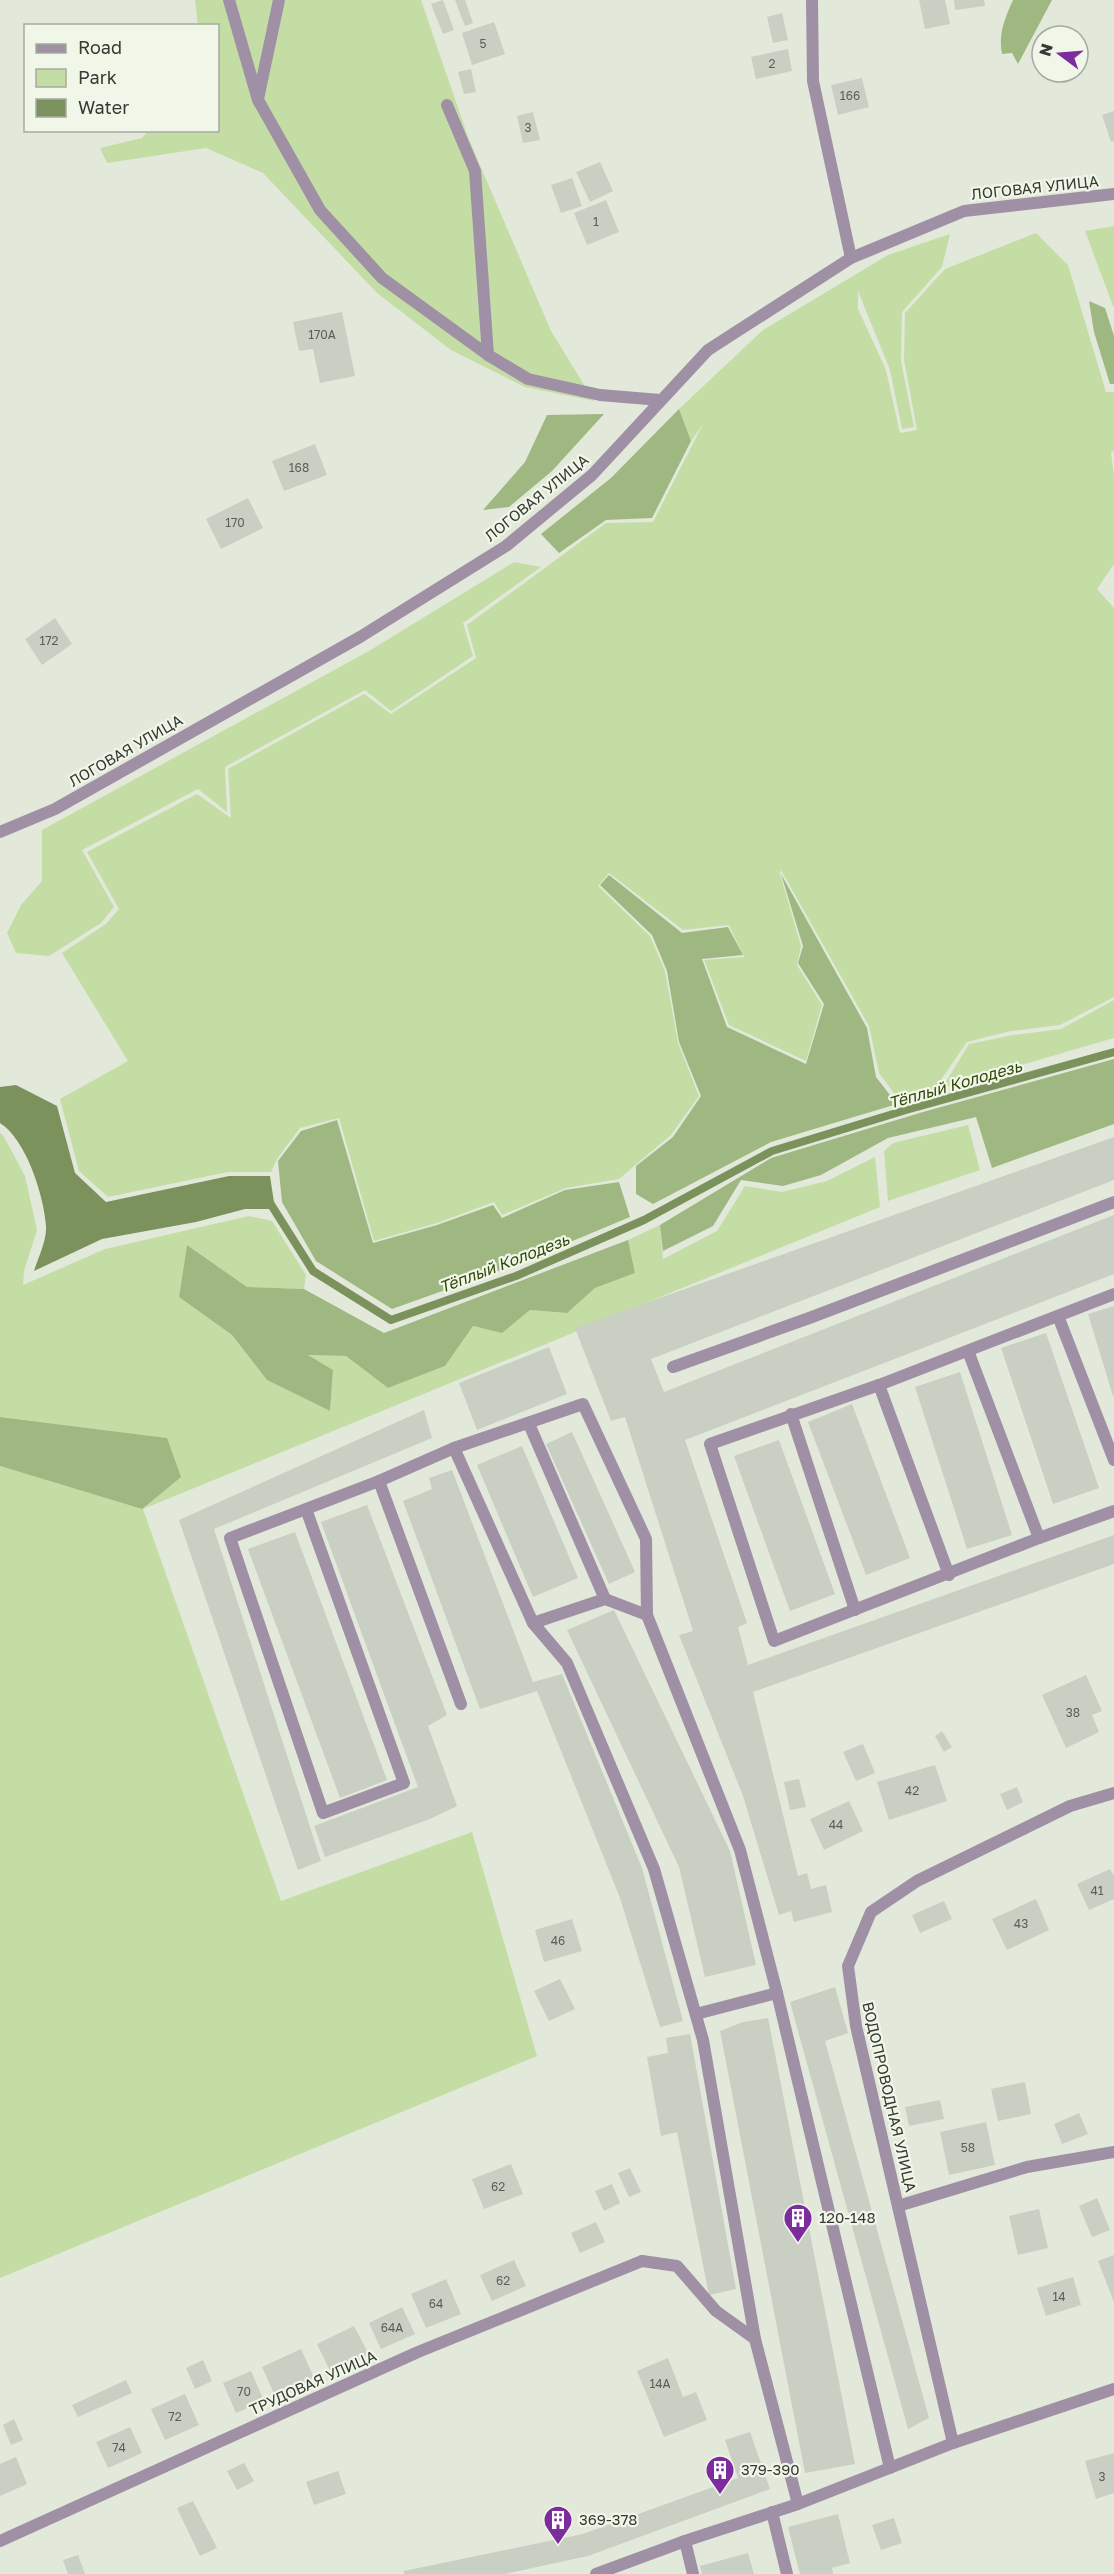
<svg xmlns="http://www.w3.org/2000/svg" width="1114" height="2574" font-family="'Golos Text',sans-serif">
	<style>
		.green { fill: #c4dda5 }
		.forest { fill: #9fb780 }
		.water { fill: #7b925d }
		.lines { fill: none; stroke-linecap: round; stroke-linejoin: round }
		.stream { stroke: #7b925d; stroke-width: 8 }
		.building { fill: #c9cfc2 }
		.lane { stroke: #9f90a6; stroke-width: 12 }
		.street { stroke: #9f90a6; stroke-width: 12 }
		.labels { text-anchor: middle; stroke-width: 4.5; stroke-linejoin: round; paint-order: stroke }
		.number-label { font-size: 12px; fill: #5c5e58 }
		.street-label { font-size: 15px; fill: #373934; stroke: #f0f6e8 }
		.poi-label { font-size: 15px; fill: #373934; stroke: #f0f6e8; text-anchor: start }
		.water-label { font-size: 16px; font-style: italic; fill: #324709; stroke: #f0f6e8 }
	</style>
	<rect width="100%" height="100%" fill="#e2e9db"/>
	<g class="green">
		<path d="M195,0H421L468,137L551,331L594,401L525,387L451,350L377,293L263,173L206,148L107,163L100,148L142,138L148,131L218,130V26L198,25Z"/>
		<path d="M1114,226V306H1113L1085,231Z"/>
		<path d="M1036,233L1068,265L1106,392H1114V451L1111,452L1114,476V564L1097,589L1114,608V997L1060,1025L1011,1031L967,1042L934,1090L900,1101L879,1073L869,1026L781,870L780,874L801,946L797,965L822,1005L806,1061L729,1025L704,960L744,957L729,925L683,930L609,873L598,886L650,936L665,971L678,1043L699,1096L671,1135L619,1179L566,1188L502,1215L494,1202L437,1223L374,1241L339,1118L300,1128L277,1159L271,1172H228L108,1197L79,1171L60,1099L128,1061L62,953L106,924L119,909L87,852L197,794L231,818L228,769L364,694L391,714L476,658L467,625L606,523L653,522L703,424L691,441L679,409L763,330L888,255L950,234L942,267L902,312L901,361L914,427L902,429L890,370L858,291V309L886,370L900,433L917,430L904,360L905,313L945,269Z"/>
		<path d="M514,562L541,567L463,623L473,656L391,711L365,690L225,767L227,812L198,789L82,850L114,907L101,923L49,956L16,953L7,933L21,905L42,881V830L369,651Z"/>
		<path d="M1114,1000V1038L942,1088L969,1044L1013,1035L1061,1029Z"/>
		<path d="M968,1125L980,1170L888,1201L884,1151L893,1143Z"/>
		<path d="M0,1133L3,1135L25,1176L37,1230L24,1271L23,1285L105,1249L249,1216L272,1221L306,1275L304,1289L247,1287L187,1245L179,1297L232,1335L267,1380L330,1411L333,1370L306,1355L346,1356L388,1388L445,1366L473,1326L502,1332L530,1310L566,1313L595,1288L635,1273L628,1240L660,1225L663,1259L717,1231L745,1186L782,1192L827,1181L875,1157L880,1207L143,1509L281,1901L472,1832L537,2056L0,2278V1466L142,1509L167,1438L0,1417Z"/>
	</g>
	<g class="forest">
		<path d="M1013,0H1052L1018,64L1012,53L1002,54C998,34 1005,18 1013,0Z"/>
		<path d="M1089,301L1105,308L1114,336V384H1110L1094,332Z"/>
		<path d="M679,409L691,441L652,518L606,520L559,553L541,534L611,478Z"/>
		<path d="M604,414L552,471L509,507L483,510L525,462L547,415Z"/>
		<path d="M781,874L867,1028L876,1077L897,1104L771,1142L653,1204L636,1194V1166L673,1137L701,1096L679,1042L667,971L652,935L600,885L609,875L682,933L728,927L743,955L702,959L727,1027L806,1064L824,1004L798,963L803,946Z"/>
		<path d="M1114,1059V1124L992,1168L976,1117L888,1138L821,1175L783,1186L741,1180L713,1226L663,1251L660,1225L771,1158L923,1112Z"/>
		<path d="M337,1120L373,1243L437,1225L493,1205L502,1218L565,1190L619,1182L630,1217L515,1265L392,1309L316,1261L282,1202L278,1161L301,1131Z"/>
		<path d="M628,1240L635,1273L595,1288L567,1313L530,1310L502,1333L473,1326L445,1366L388,1388L346,1356L308,1355L333,1370L330,1411L267,1380L232,1335L179,1297L187,1245L247,1287L304,1289L384,1333Z"/>
		<path d="M0,1417L167,1438L181,1477L142,1509L0,1466Z"/>
	</g>
	<path class="water" d="M16,1085L57,1106L75,1173L106,1202L229,1176H270L275,1209H245L196,1222L102,1239L34,1271C38,1258 47,1240 46,1226C44,1196 26,1139 0,1123V1087Z"/>
	<g class="lines">
		<path class="stream" d="M270,1203L313,1271L391,1320L516,1276L644,1220L772,1151L906,1110L1114,1052"/>
	</g>
	<g class="building">
		<path d="M443,0L454,30L443,34L431,4Z"/>
		<path d="M455,0H465L473,23L465,26Z"/>
		<path d="M919,0H945L950,24L925,29Z"/>
		<path d="M954,0H984L985,6L955,10Z"/>
		<path d="M782,13L788,40L773,43L767,17Z"/>
		<path d="M494,22L505,54L472,65L462,33Z"/>
		<path d="M788,49L792,71L756,79L751,57Z"/>
		<path d="M471,69L476,92L464,94L458,72Z"/>
		<path d="M862,78L869,107L838,115L831,85Z"/>
		<path d="M1114,111V141L1111,142L1102,115Z"/>
		<path d="M533,112L540,140L523,143L517,116Z"/>
		<path d="M600,162L613,191L590,202L576,172Z"/>
		<path d="M572,178L582,206L561,213L551,185Z"/>
		<path d="M606,200L619,232L587,245L574,213Z"/>
		<path d="M342,312L355,376L320,383L313,349L299,351L293,322Z"/>
		<path d="M315,444L327,475L284,491L272,461Z"/>
		<path d="M248,498L263,528L221,549L206,519Z"/>
		<path d="M55,618L72,644L42,665L25,639Z"/>
		<path d="M1114,1137V1180L651,1359L664,1392L1114,1215V1274L685,1440L747,1623L738,1627L748,1665L1114,1535V1564L753,1692L798,1876L807,1873L811,1889L826,1885L832,1912L794,1922L791,1911L779,1915L743,1796L679,1635L693,1631L625,1417L611,1421L575,1328Z"/>
		<path d="M1114,1306V1396H1113L1088,1314Z"/>
		<path d="M1046,1333L1099,1488L1053,1504L1001,1348Z"/>
		<path d="M549,1347L567,1394L477,1430L459,1383Z"/>
		<path d="M960,1372L1012,1535L967,1549L915,1387Z"/>
		<path d="M852,1404L910,1558L866,1575L808,1422Z"/>
		<path d="M424,1410L432,1438L214,1529L321,1861L298,1870L179,1520Z"/>
		<path d="M572,1432L635,1572L609,1584L546,1444Z"/>
		<path d="M779,1440L835,1594L790,1611L734,1456Z"/>
		<path d="M522,1446L578,1578L533,1597L477,1465Z"/>
		<path d="M452,1470L533,1682L562,1674L642,1868L683,2021L660,2027L620,1898L537,1691L480,1709L403,1501L432,1489L429,1478Z"/>
		<path d="M367,1505L447,1715L428,1726L457,1806L430,1819L325,1857L314,1826L418,1787L321,1522Z"/>
		<path d="M295,1532L387,1780L340,1798L248,1549Z"/>
		<path d="M614,1610L730,1851L756,1965L705,1977L679,1867L567,1630Z"/>
		<path d="M1086,1675L1102,1711L1092,1715L1099,1732L1066,1748L1042,1695Z"/>
		<path d="M942,1731L952,1747L944,1752L935,1736Z"/>
		<path d="M863,1744L875,1773L856,1781L843,1752Z"/>
		<path d="M935,1765L947,1801L889,1820L877,1782Z"/>
		<path d="M799,1779L806,1807L790,1810L784,1782Z"/>
		<path d="M1017,1787L1023,1802L1007,1810L1000,1794Z"/>
		<path d="M849,1801L863,1831L824,1850L810,1819Z"/>
		<path d="M1110,1869L1114,1876V1899L1089,1910L1077,1884Z"/>
		<path d="M1036,1899L1049,1930L1007,1950L992,1919Z"/>
		<path d="M944,1901L952,1919L920,1933L912,1915Z"/>
		<path d="M572,1919L582,1951L544,1962L535,1930Z"/>
		<path d="M560,1979L575,2009L549,2021L534,1991Z"/>
		<path d="M835,1987L848,2033L825,2041L929,2418L908,2429L790,2002Z"/>
		<path d="M768,2018L855,2464L805,2473L720,2031L743,2022Z"/>
		<path d="M690,2034L736,2289L709,2295L677,2132L661,2136L647,2057L668,2053L666,2038Z"/>
		<path d="M1025,2082L1031,2114L998,2121L991,2089Z"/>
		<path d="M940,2100L944,2119L909,2126L905,2107Z"/>
		<path d="M1079,2113L1088,2134L1062,2144L1054,2124Z"/>
		<path d="M986,2122L995,2165L949,2175L940,2132Z"/>
		<path d="M511,2164L523,2194L484,2209L472,2179Z"/>
		<path d="M630,2168L641,2192L629,2197L618,2173Z"/>
		<path d="M612,2184L620,2203L604,2211L595,2191Z"/>
		<path d="M1097,2198L1110,2230L1092,2237L1079,2206Z"/>
		<path d="M1039,2209L1048,2248L1018,2255L1009,2216Z"/>
		<path d="M596,2222L605,2242L580,2253L571,2233Z"/>
		<path d="M1114,2255V2302L1098,2261Z"/>
		<path d="M514,2260L526,2286L492,2301L480,2275Z"/>
		<path d="M1073,2277L1081,2305L1046,2316L1037,2288Z"/>
		<path d="M446,2279L461,2314L426,2328L411,2294Z"/>
		<path d="M402,2307L415,2334L381,2349L369,2323Z"/>
		<path d="M354,2326L369,2355L331,2373L317,2344Z"/>
		<path d="M301,2349L315,2380L276,2398L262,2367Z"/>
		<path d="M668,2358L683,2397L696,2392L707,2420L664,2437L637,2371Z"/>
		<path d="M203,2360L212,2381L195,2389L186,2368Z"/>
		<path d="M251,2371L264,2401L236,2413L223,2383Z"/>
		<path d="M126,2380L132,2393L78,2417L72,2405Z"/>
		<path d="M185,2394L199,2425L165,2440L151,2409Z"/>
		<path d="M14,2419L23,2440L11,2445L3,2425Z"/>
		<path d="M130,2427L142,2453L108,2468L96,2442Z"/>
		<path d="M750,2432L770,2489L588,2556L504,2574H404V2571L583,2534L738,2478L725,2440Z"/>
		<path d="M1114,2453V2493L1096,2499L1085,2461Z"/>
		<path d="M16,2457L27,2484L0,2496V2464Z"/>
		<path d="M244,2463L254,2481L237,2490L227,2471Z"/>
		<path d="M338,2471L346,2494L314,2505L306,2482Z"/>
		<path d="M193,2501L217,2548L200,2556L177,2508Z"/>
		<path d="M838,2514L850,2563L832,2568L833,2574H800L788,2527Z"/>
		<path d="M894,2518L902,2543L881,2550L872,2525Z"/>
		<path d="M748,2553L754,2574H702L700,2566Z"/>
		<path d="M78,2555L85,2574H68L63,2560Z"/>
	</g>
	<g class="lines">
		<g class="lane">
			<path d="M229,0L258,100L320,210L382,278L488,355L528,379L600,395L660,400"/>
			<path d="M812,0L813,81L851,258"/>
			<path d="M258,99L279,0"/>
			<path d="M447,105L475,171L488,355"/>
			<path d="M1114,1294L879,1385L710,1444L774,1641L1039,1538L1114,1511"/>
			<path d="M1058,1316L1114,1460"/>
			<path d="M968,1351L1039,1538"/>
			<path d="M673,1367L812,1317L1114,1202"/>
			<path d="M879,1385L949,1575"/>
			<path d="M791,1414L855,1610"/>
			<path d="M529,1424L605,1599"/>
			<path d="M454,1448L533,1623L567,1663L654,1869L703,2040L755,2339"/>
			<path d="M379,1481L461,1704"/>
			<path d="M306,1509L404,1783L323,1813L230,1538L379,1481L454,1448L583,1404L646,1539L647,1615L740,1850L777,1993L890,2468"/>
			<path d="M533,1623L605,1599L647,1615"/>
			<path d="M696,2014L777,1993"/>
			<path d="M642,2261L677,2266L716,2311L755,2339L798,2504"/>
			<path d="M772,2512L787,2574"/>
			<path d="M685,2541L693,2574"/>
		</g>
		<g class="street">
			<path d="M0,832L55,809L360,637L506,546L592,475L708,350L851,258L964,211L1114,194"/>
			<path d="M898,2206L1027,2167L1114,2152"/>
			<path d="M953,2443L856,2026L848,1966L871,1912L917,1881L1070,1806L1114,1793"/>
			<path d="M0,2541L418,2352L642,2261"/>
			<path d="M596,2574L685,2541L798,2504L953,2443L1114,2389"/>
		</g>
	</g>
	<defs>
		<g id="building-pin" transform="scale(1.5)"><path d="M0 17L-7.5 6A9.5 9.5 0 1 1 7.5 6Z" fill="#7c2c9d" stroke="#f0f6e8"/><path d="M-4-6H4V6H1V3H-1V6H-4ZM-2.5-4.3h1.7v1.8h-1.7ZM.8-4.3h1.7v1.8H.8ZM-2.5-1h1.7V.8h-1.7ZM.8-1h1.7V.8H.8Z" fill="#fff"/></g>
	</defs>
	<g fill-rule="evenodd">
		<use href="#building-pin" x="798" y="2218"/>
		<use href="#building-pin" x="720" y="2470"/>
		<use href="#building-pin" x="558" y="2520"/>
	</g>
	<g class="labels">
		<g class="number-label">
			<text x="483" y="48">5</text>
			<text x="772" y="68">2</text>
			<text x="850" y="100">166</text>
			<text x="528" y="132">3</text>
			<text x="596" y="226">1</text>
			<text x="322" y="339">170А</text>
			<text x="299" y="472">168</text>
			<text x="235" y="527">170</text>
			<text x="49" y="645">172</text>
			<text x="1073" y="1717">38</text>
			<text x="912" y="1795">42</text>
			<text x="836" y="1829">44</text>
			<text x="1097" y="1895">41</text>
			<text x="1021" y="1928">43</text>
			<text x="558" y="1945">46</text>
			<text x="968" y="2152">58</text>
			<text x="498" y="2191">62</text>
			<text x="503" y="2285">62</text>
			<text x="1059" y="2301">14</text>
			<text x="436" y="2308">64</text>
			<text x="392" y="2332">64А</text>
			<text x="660" y="2388">14А</text>
			<text x="244" y="2396">70</text>
			<text x="175" y="2421">72</text>
			<text x="119" y="2452">74</text>
			<text x="1102" y="2481">3</text>
		</g>
		<g class="street-label">
			<text transform="translate(1035 188) rotate(-6)" y="5">ЛОГОВАЯ УЛИЦА</text>
			<text transform="translate(537 498) rotate(-39)" y="5">ЛОГОВАЯ УЛИЦА</text>
			<text transform="translate(126 751) rotate(-30)" y="5">ЛОГОВАЯ УЛИЦА</text>
			<text transform="translate(889 2097) rotate(77)" y="5">ВОДОПРОВОДНАЯ УЛИЦА</text>
			<text transform="translate(313 2383) rotate(-24)" y="5">ТРУДОВАЯ УЛИЦА</text>
		</g>
		<g class="poi-label">
			<text x="819" y="2223">120-148</text>
			<text x="741" y="2475">379-390</text>
			<text x="579" y="2525">369-378</text>
		</g>
		<g class="water-label">
			<text transform="translate(955 1084) rotate(-16)" y="6">Тёплый Колодезь</text>
			<text transform="translate(504 1263) rotate(-21)" y="6">Тёплый Колодезь</text>
		</g>
	</g>
	<rect x="24" y="24" width="195" height="108" fill="#f0f6e8" stroke="#a6aaa0" stroke-width="1.5"/>
	<rect x="36" y="44" width="30" height="9" fill="#9f90a6" stroke="#a6aaa0" stroke-width="1.5"/>
	<text x="78" y="54" font-size="18" fill="#373934">Road</text>
	<rect x="36" y="69" width="30" height="18" fill="#c4dda5" stroke="#a6aaa0" stroke-width="1.5"/>
	<text x="78" y="84" font-size="18" fill="#373934">Park</text>
	<rect x="36" y="99" width="30" height="18" fill="#7b925d" stroke="#a6aaa0" stroke-width="1.5"/>
	<text x="78" y="114" font-size="18" fill="#373934">Water</text>
	<g transform="translate(1060 54) rotate(286)"><circle r="28" fill="#f0f6e8" stroke="#a6aaa0" stroke-width="1.5"/>
	<path d="M0-4.5L10 22L0 15L-10 22Z" fill="#7c2c9d"/>
	<text y="-9" font-size="16" font-weight="bold" text-anchor="middle" fill="#373934">N</text>
	</g>
</svg>
